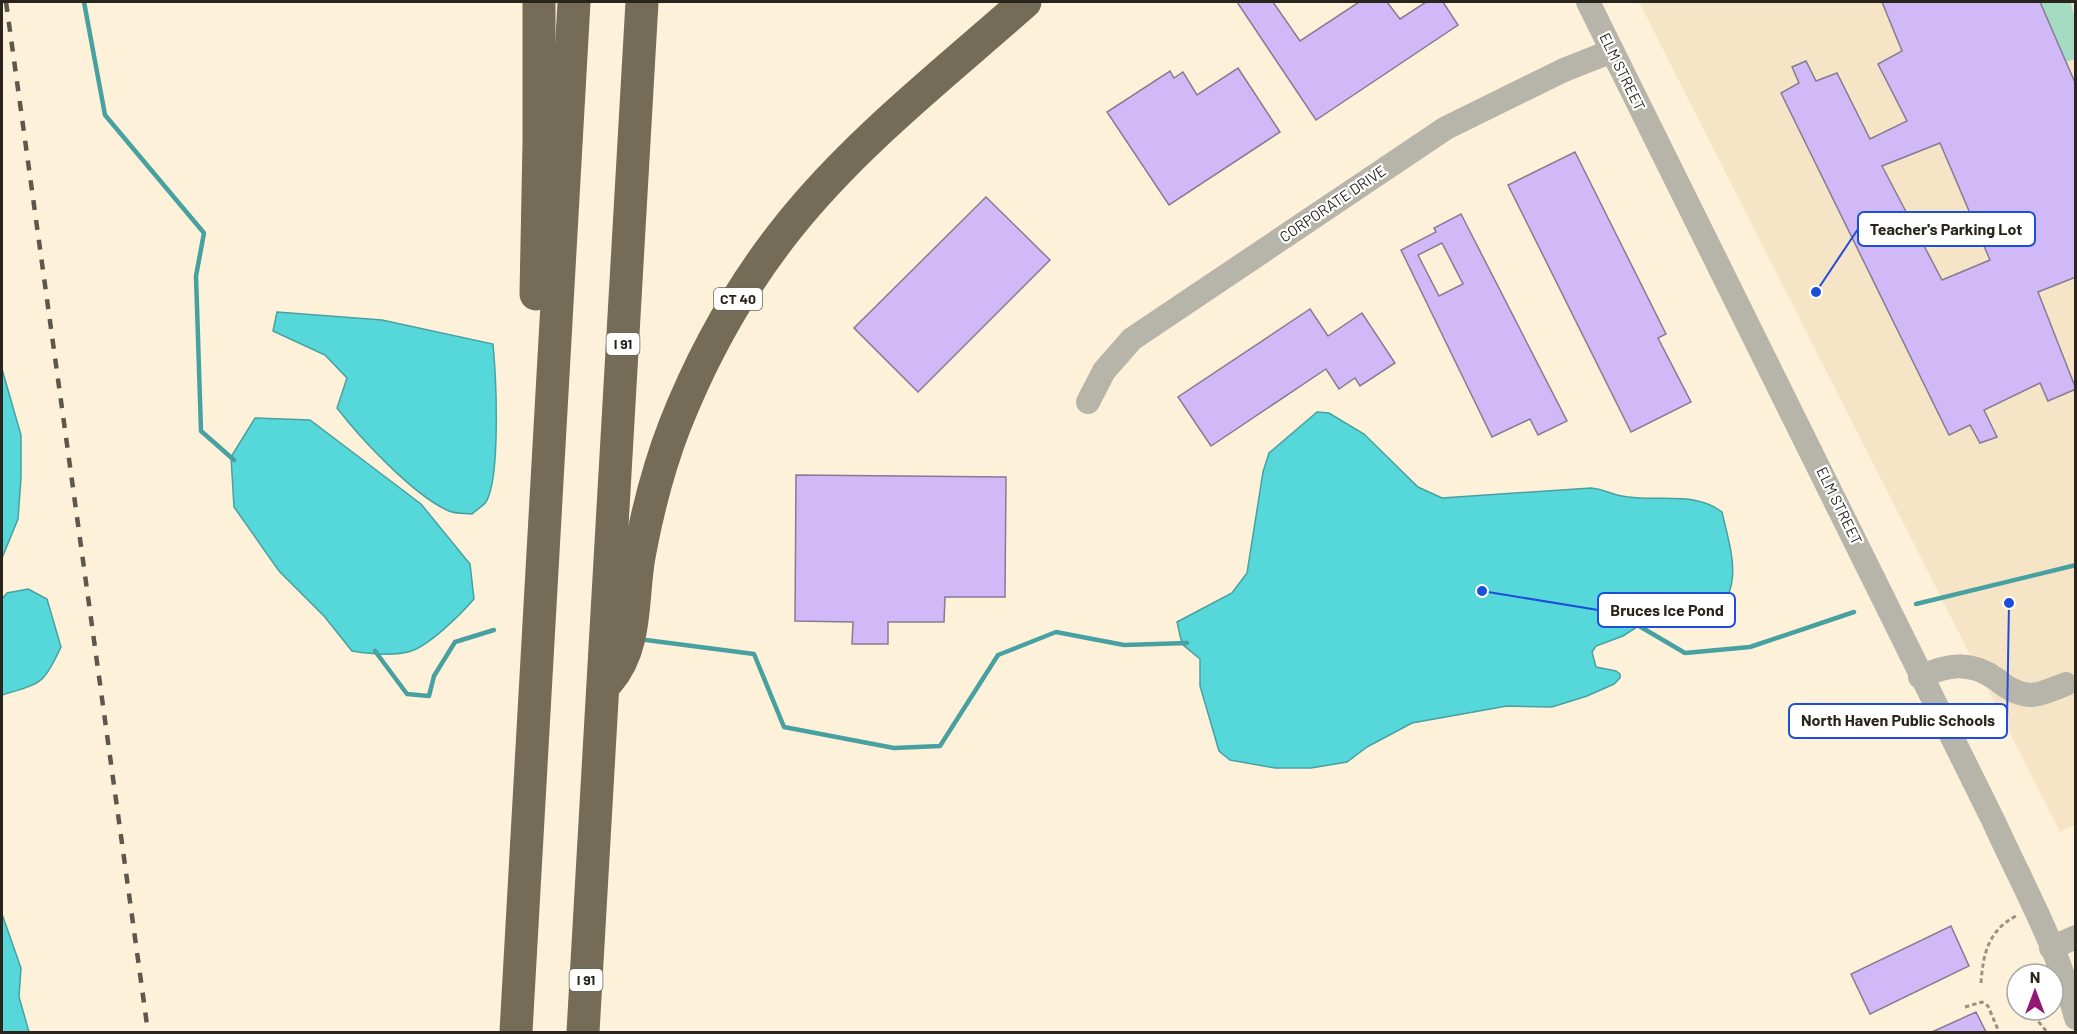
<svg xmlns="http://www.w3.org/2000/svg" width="2077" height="1034" font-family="Barlow,sans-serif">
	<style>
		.built { fill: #f5e4c6 }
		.green { fill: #a4dcc3 }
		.water { fill: #56d7da; stroke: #48a1a1; stroke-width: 1.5 }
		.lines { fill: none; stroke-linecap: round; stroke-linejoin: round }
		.stream { stroke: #48a1a1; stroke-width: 4.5 }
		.building { fill: #d1b9f7; stroke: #847c92; stroke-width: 1.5; fill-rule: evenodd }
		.path { stroke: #9c9282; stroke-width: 3; stroke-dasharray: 4.5 3; stroke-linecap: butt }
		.minor { stroke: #b7b4a9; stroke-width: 24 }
		.highway { stroke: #746c56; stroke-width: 33 }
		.rail { stroke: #5e574b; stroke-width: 4.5; stroke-dasharray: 10 10; stroke-linecap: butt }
		.labels { text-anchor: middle; stroke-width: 4.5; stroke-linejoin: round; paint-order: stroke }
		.shield { fill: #fff; stroke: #696660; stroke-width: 1.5 }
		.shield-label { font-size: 14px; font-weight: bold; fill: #29241c }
		.street-label { font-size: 15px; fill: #29241c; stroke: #fff }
		.leader { fill: none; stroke: #1d4ed8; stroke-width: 2 }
		.callout-dot { fill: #1d4ed8; stroke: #fff; stroke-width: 2 }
		.callout { fill: #fff; stroke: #1d4ed8; stroke-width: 2 }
		.callout-label { font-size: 16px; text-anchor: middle; font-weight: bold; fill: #29241c }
	</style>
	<rect width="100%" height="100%" fill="#fef1da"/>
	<path class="built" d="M1639,2H2075V825L2060,832Z"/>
	<path class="green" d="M2040,2H2075L2071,4L2075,19V59L2066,62Z"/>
	<g class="water">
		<path d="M277,312L382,320L493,344C496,375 501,477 486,502C483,506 476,510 472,514C465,513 456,514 449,511C414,496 360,438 337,408L347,378L325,355L273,331Z"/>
		<path d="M2,369L21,435V478L18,519L2,558Z"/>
		<path d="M1317,412L1329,413L1364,434L1418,487L1442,498L1591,488C1602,489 1611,494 1622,496C1655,503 1693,490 1722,512C1732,556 1745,587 1709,623H1677L1651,613H1642L1637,618L1640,625L1623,636L1596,646L1592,652L1596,667L1616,671L1620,674V678L1614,684L1587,696L1552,707L1507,706L1412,723L1367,747L1347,762L1311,768H1275L1230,760L1219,751L1200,686V659L1182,644L1177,622L1232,593L1247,573L1263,472L1269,453Z"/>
		<path d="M255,418L310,420L421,504L470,564L474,599C461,614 427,648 408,652C390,656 370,654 352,651L324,616L279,571L234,507L231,457Z"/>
		<path d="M28,589L47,599L61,647C43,686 41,683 2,695V599L7,593Z"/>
		<path d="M2,914L21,968L19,997L29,1032H2Z"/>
	</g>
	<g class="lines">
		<g class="stream">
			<path d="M84,2L105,115L204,233L196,276L201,431L234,460"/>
			<path d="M1916,604L2076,565"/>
			<path d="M1634,623L1685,653L1750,647L1854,612"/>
			<path d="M646,640L754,654L784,727L894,748L940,746L998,655L1056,632L1124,645L1187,643"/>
			<path d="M375,651L407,694L429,696L434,676L455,642L494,630"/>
		</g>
	</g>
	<g class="building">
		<path d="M1237,2H1273L1300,41L1359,2H1387L1400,19L1426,2H1443L1458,25L1316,120Z"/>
		<path d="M1882,2H2040L2076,85V277L2038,292L2076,389L2048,401L2040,383L1984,410L1997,437L1980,443L1970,425L1949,435L1781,93L1799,83L1792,67L1806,61L1816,81L1837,73L1870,139L1907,121L1878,64L1902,51ZM1940,143L1990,260L1942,280L1882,166Z"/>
		<path d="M1238,68L1280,132L1169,205L1107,112L1170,71L1174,78L1183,72L1197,95Z"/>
		<path d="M1575,152L1666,334L1658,338L1691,402L1631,432L1508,185Z"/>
		<path d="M986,197L1050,260L918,392L854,328Z"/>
		<path d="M1461,214L1567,421L1538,435L1530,419L1492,437L1401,250L1436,232L1434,228ZM1442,243L1463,284L1439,296L1418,255Z"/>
		<path d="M1310,309L1328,336L1362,313L1395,363L1360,386L1355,378L1339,389L1326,369L1211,446L1178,397Z"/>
		<path d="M796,475L1006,477L1005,597H945L944,622H888V644H852L853,622L795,621Z"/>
		<path d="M1951,926L1969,966L1870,1014L1851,974Z"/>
		<path d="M1976,1012L1986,1032H1932Z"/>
	</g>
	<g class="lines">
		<g class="path">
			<path d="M2076,536V549"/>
			<path d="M1981,983C1983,953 1989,930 2016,916"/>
			<path d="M2016,1002L2017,1003"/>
			<path d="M1965,1007L1982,1002L1988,1006L1999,1032"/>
			<path d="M2029,1010L2047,1032"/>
		</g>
		<g class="minor">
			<path d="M1588,2L1994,822C2023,886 2059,949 2076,1018"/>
			<path d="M1088,402L1104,371L1132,339L1446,128L1564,70L1612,51"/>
			<path d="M1920,677C1948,664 1970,661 1996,679C2006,687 2016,694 2030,695C2042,695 2055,688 2066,684"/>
			<path d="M2051,948L2076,937"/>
		</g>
		<g class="highway">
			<path d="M536,294L539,143V2"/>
			<path d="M608,681C639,646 631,594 640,551C648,509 659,466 675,425C703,354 741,286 789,226C855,143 946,72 1025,2"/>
			<path d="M516,1032L574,2"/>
			<path d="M583,1032L642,2"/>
		</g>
		<path class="rail" d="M6,2L148,1032"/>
	</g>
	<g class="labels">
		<g class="shield">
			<rect x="714" y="288" width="48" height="22" rx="4.5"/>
			<rect x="606.5" y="333" width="33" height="22" rx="4.5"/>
			<rect x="569.5" y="969" width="33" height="22" rx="4.5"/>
		</g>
		<g class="shield-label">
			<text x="738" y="304">CT 40</text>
			<text x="623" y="349">I 91</text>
			<text x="586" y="985">I 91</text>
		</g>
		<g class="street-label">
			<text transform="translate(1622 72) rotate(64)" y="5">ELM STREET</text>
			<text transform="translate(1333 204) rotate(-34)" y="5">CORPORATE DRIVE</text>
			<text transform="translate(1839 506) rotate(64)" y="5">ELM STREET</text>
		</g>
	</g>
	<path class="leader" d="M1816 292L1858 229M1482 591L1598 610M2009 603L2007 721"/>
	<g class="callout-dot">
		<circle cx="1816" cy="292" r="6"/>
		<circle cx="1482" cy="591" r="6"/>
		<circle cx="2009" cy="603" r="6"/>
	</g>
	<g class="callout">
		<rect x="1858" y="212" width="177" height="34" rx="6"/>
		<rect x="1598" y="593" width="137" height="34" rx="6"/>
		<rect x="1789" y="704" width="218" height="34" rx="6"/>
	</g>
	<g class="callout-label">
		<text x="1946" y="235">Teacher's Parking Lot</text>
		<text x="1667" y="616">Bruces Ice Pond</text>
		<text x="1898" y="726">North Haven Public Schools</text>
	</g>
	<rect width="2077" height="1034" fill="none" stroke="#29241c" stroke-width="6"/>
	<g transform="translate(2035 992)"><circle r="28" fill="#ffffff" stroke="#a9a7a4" stroke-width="1.5"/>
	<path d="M0-4.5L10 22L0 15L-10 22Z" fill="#941772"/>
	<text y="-9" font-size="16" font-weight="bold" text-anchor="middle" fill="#29241c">N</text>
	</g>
</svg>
